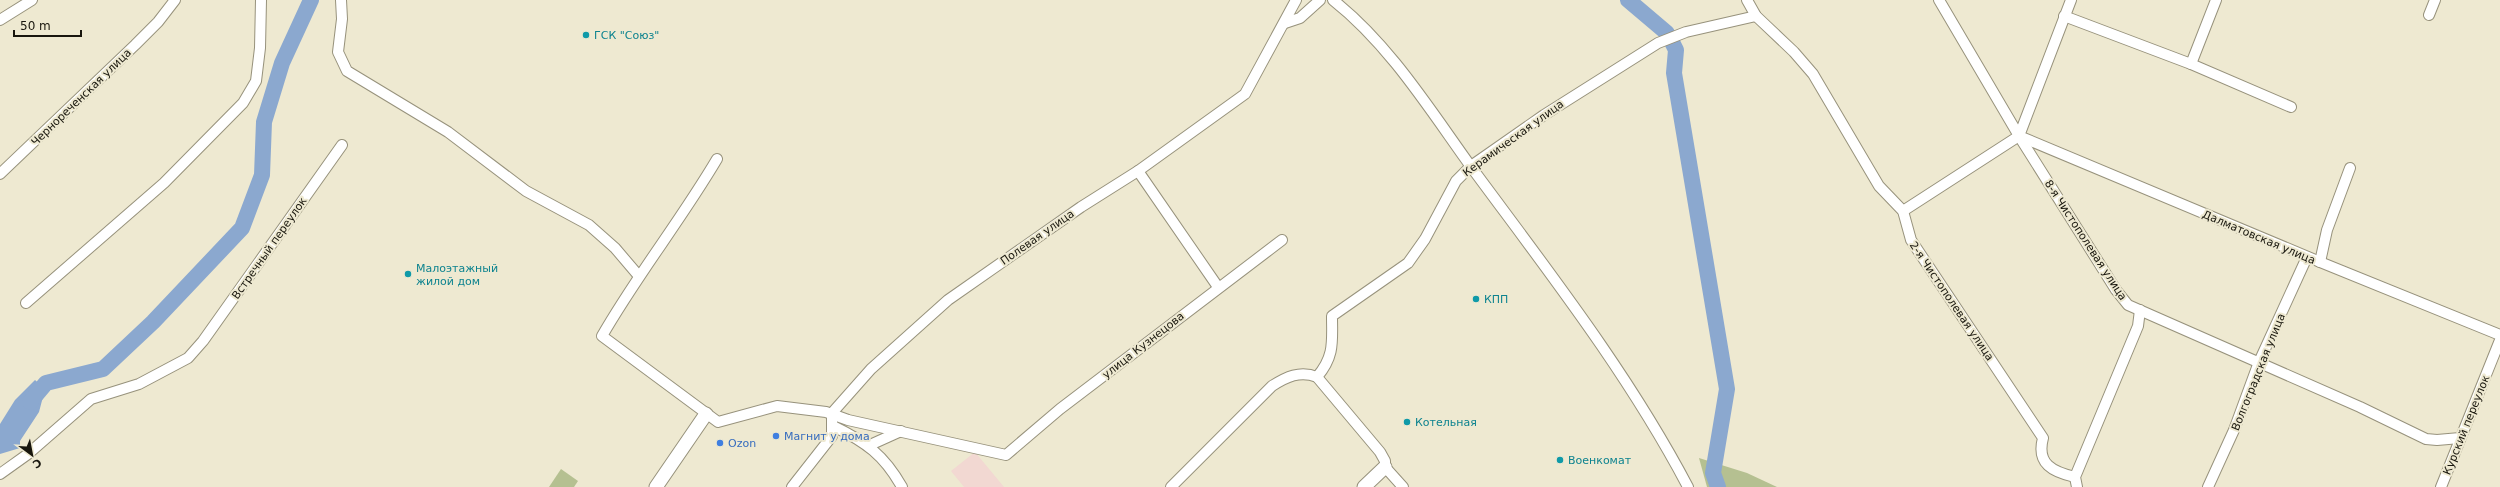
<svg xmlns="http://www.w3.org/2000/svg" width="2500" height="487" font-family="'DejaVu Sans',sans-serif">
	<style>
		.industrial { fill: #f2d8d2 }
		.green { fill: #b5c091 }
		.water { fill: #8ba8cf }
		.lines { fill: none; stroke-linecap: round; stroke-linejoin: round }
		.river { stroke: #8ba8cf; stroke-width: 16 }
		.minor-casing { stroke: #97927c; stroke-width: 12 }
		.tertiary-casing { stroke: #97927c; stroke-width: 15 }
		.minor { stroke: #fff; stroke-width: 10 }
		.tertiary { stroke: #fff; stroke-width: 13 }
		.culture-dot { fill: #0f9aa8; stroke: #eee9d1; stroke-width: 1.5 }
		.shop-dot { fill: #3f7fe0; stroke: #eee9d1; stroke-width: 1.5 }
		.labels { text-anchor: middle; stroke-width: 4; stroke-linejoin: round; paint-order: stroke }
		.culture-label { font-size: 11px; fill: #0d838f; stroke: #eee9d1; text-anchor: start }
		.street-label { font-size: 11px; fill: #18160d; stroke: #eee9d1 }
		.shop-label { font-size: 11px; fill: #366cbe; stroke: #eee9d1; text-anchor: start }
	</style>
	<rect width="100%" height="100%" fill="#eee9d1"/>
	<path class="industrial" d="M975,452L1004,487H964L951,471Z"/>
	<g class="green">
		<path d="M1699,458L1747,473L1777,487H1707Z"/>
		<path d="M561,469L578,481L574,487H549Z"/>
	</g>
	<path class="water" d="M35,380L45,389L39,412L20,441V448L0,454V424L15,400Z"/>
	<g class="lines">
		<g class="river">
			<path d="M1628,0L1667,33"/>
			<path d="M1672,42L1676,50L1674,73L1727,389L1713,473L1718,487"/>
			<path d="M30,402L46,383L103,369L153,322L242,228L262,175L264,122L282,63L311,0"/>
		</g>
		<g class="minor-casing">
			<g id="minor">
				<path d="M341,0L342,19L338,52L347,71L448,132L526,191L589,225L615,248L638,275"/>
				<path d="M1333,0C1390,45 1430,110 1472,168C1548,271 1628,373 1688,487"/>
				<path d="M1747,0L1756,16L1794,52L1813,74L1879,186L1903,211L1911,240L2043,438C2036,464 2053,472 2075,477"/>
				<path d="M1939,0L2019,136L2116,290L2128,305L2360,407L2426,439L2437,440L2460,438"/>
				<path d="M2429,15L2435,0"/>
				<path d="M2064,16L2191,64L2291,107"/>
				<path d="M0,20L32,0"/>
				<path d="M1285,23L1300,18L1320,0"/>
				<path d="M2191,64L2216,0"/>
				<path d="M2019,136L2320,262L2500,335"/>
				<path d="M717,159C681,220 637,275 602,336L718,422L777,406L826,412L848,420L1006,455L1060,409L1282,240"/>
				<path d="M1138,171L1218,287"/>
				<path d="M0,174L135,45L158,22L175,0"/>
				<path d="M1903,211L2019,136L2071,0"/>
				<path d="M2320,262L2327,230L2350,168"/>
				<path d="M26,303L164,183L243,103L256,81L260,48L261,0"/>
				<path d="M833,426C866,442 884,455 902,487"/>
				<path d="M870,445L901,431"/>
				<path d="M0,474L28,454L91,399L139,384L188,358L203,341L342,145"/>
				<path d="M792,487L832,436V413L871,369L948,300L1081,207L1138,171L1245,94L1296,0"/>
				<path d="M1171,487L1272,386C1286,377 1300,370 1317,377"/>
				<path d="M1403,487L1385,467V461L1380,452L1317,377C1335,356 1332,341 1332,316L1408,263L1425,239L1456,181L1471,166L1544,115L1658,43L1686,32L1756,16"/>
				<path d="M2077,487L2075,477L2138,326L2140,310"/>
				<path d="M2208,487L2234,430L2259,362L2307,257"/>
				<path d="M2441,487L2500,340"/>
			</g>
		</g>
		<g class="tertiary-casing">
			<g id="tertiary">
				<path d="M656,487L706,414"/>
				<path d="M1364,487L1385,467"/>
			</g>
		</g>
		<use href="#minor" class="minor"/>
		<use href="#tertiary" class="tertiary"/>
	</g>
	<g class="culture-dot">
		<circle cx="586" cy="35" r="4"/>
		<circle cx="408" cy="274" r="4"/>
		<circle cx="1476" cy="299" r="4"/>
		<circle cx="1407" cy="422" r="4"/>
		<circle cx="1560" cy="460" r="4"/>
	</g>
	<g class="shop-dot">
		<circle cx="776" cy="436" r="4"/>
		<circle cx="720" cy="443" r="4"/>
	</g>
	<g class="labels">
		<g class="culture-label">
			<text x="594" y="39">ГСК "Союз"</text>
			<text x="416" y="272">Малоэтажный<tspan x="416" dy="13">жилой дом</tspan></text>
			<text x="1484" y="303">КПП</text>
			<text x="1415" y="426">Котельная</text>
			<text x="1568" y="464">Военкомат</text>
		</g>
		<g class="street-label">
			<text transform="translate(81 97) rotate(-44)" y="4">Чернореченская улица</text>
			<text transform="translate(1513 138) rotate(-36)" y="4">Керамическая улица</text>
			<text transform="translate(1037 237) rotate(-35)" y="4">Полевая улица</text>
			<text transform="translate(2259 237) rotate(23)" y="4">Далматовская улица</text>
			<text transform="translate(2086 240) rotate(57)" y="4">8-я Чистополевая улица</text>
			<text transform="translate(269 248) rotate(-55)" y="4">Встречный переулок</text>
			<text transform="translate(1952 301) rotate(56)" y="4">2-я Чистополевая улица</text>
			<text transform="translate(1143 345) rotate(-38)" y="4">улица Кузнецова</text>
			<text transform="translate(2258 372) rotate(-68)" y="4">Волгоградская улица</text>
			<text transform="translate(2466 425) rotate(-68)" y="4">Курский переулок</text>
		</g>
		<g class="shop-label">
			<text x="784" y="440">Магнит у дома</text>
			<text x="728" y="447">Ozon</text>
		</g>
	</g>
	<g transform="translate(32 455) rotate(148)" stroke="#eee9d1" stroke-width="3" paint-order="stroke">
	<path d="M0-3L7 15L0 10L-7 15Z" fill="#18160d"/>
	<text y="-6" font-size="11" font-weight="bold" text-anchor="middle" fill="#18160d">С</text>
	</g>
	<path d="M14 30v6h67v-6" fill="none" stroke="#18160d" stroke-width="2"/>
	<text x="20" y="30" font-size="12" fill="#18160d" stroke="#eee9d1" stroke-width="3" paint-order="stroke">50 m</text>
</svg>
